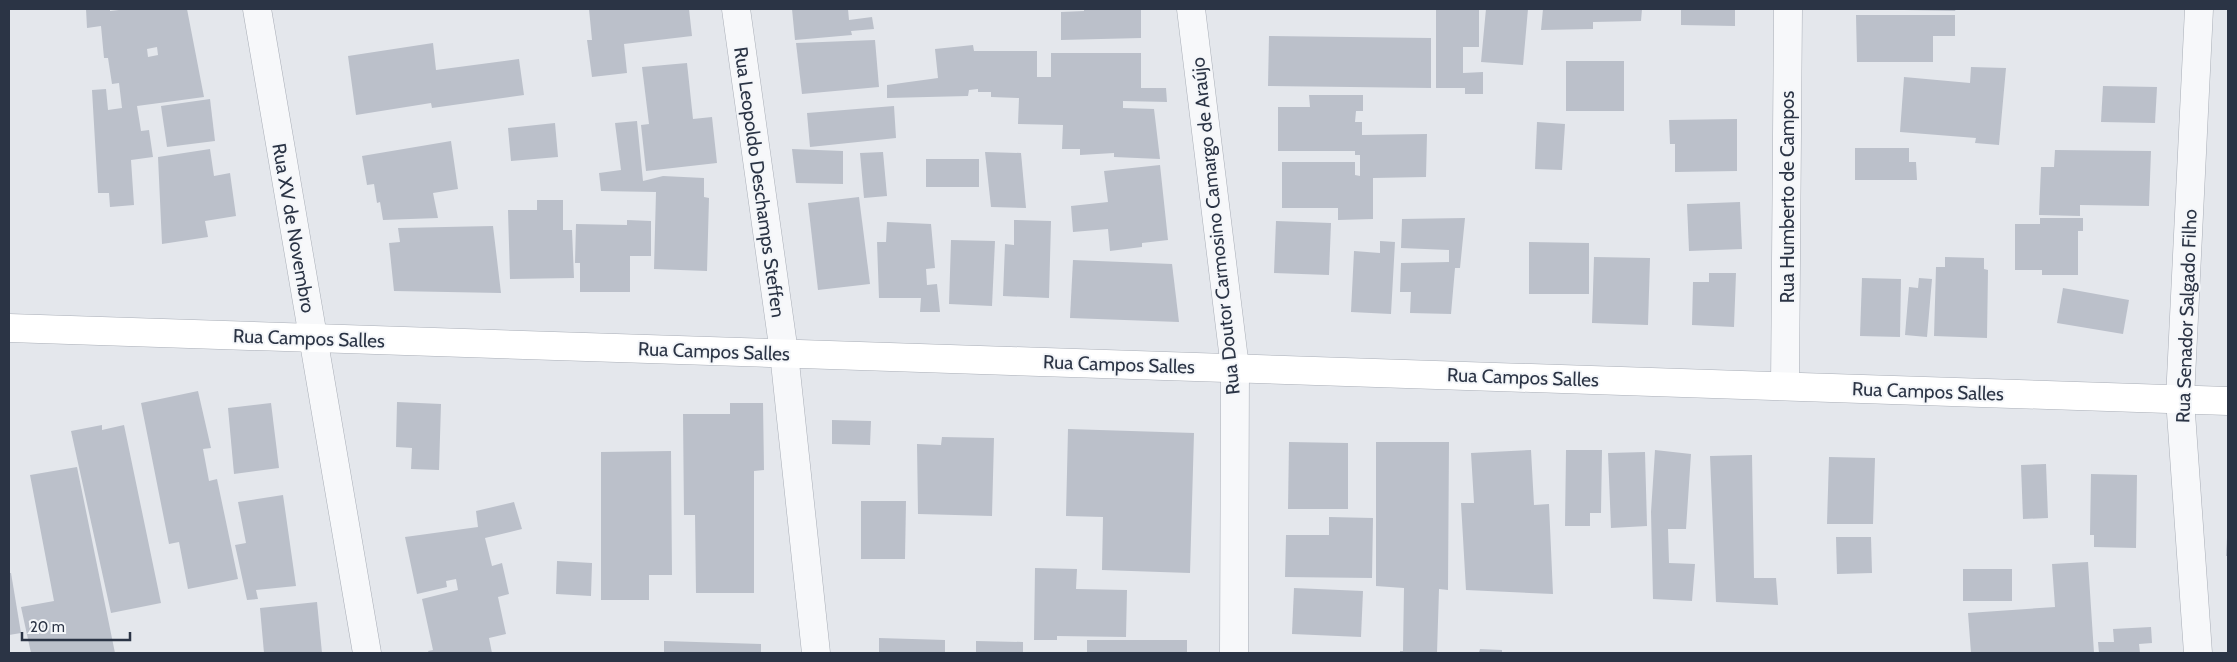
<svg xmlns="http://www.w3.org/2000/svg" width="2237" height="662" font-family="Cabin,sans-serif">
	<style>
		.building { fill: #bbc0ca; fill-rule: evenodd }
		.lines { fill: none; stroke-linecap: round; stroke-linejoin: round }
		.minor-casing { stroke: #a9aeb7; stroke-width: 29 }
		.secondary-casing { stroke: #a9aeb7; stroke-width: 29 }
		.minor { stroke: #f7f8fa; stroke-width: 28 }
		.secondary { stroke: #fff; stroke-width: 28 }
		.labels { text-anchor: middle; stroke-width: 4; stroke-linejoin: round; paint-order: stroke }
		.street-label { font-size: 19px; fill: #2b3445; stroke: #f4f6f9 }
	</style>
	<rect width="100%" height="100%" fill="#e4e7ec"/>
	<g class="building">
		<path d="M86,9H110V11L128,9H187L204,97L137,106L141,131L149,130L153,157L131,160L134,205L110,207L109,193H98L92,90L106,89L108,110L122,108L119,83L112,84L108,58H104L101,26L87,28ZM157,47L158,55L148,57L147,49Z"/>
		<path d="M589,9H689L692,36L624,44L627,73L592,77L587,40H592Z"/>
		<path d="M792,9H848L849,20L872,17L874,29L851,31L852,35L795,40Z"/>
		<path d="M1084,9H1141V38L1061,40V12L1084,11Z"/>
		<path d="M1436,9H1479V47H1463V73L1483,72V94H1465V88H1436Z"/>
		<path d="M1486,9H1528L1523,65L1481,62Z"/>
		<path d="M1543,9H1642L1641,21L1593,22V29L1541,30Z"/>
		<path d="M1681,9H1735V26L1681,25Z"/>
		<path d="M1904,9H1956L1955,11L1904,10Z"/>
		<path d="M1856,15H1955V36H1933V62H1857Z"/>
		<path d="M1269,36L1431,38V88L1268,86Z"/>
		<path d="M875,40L879,87L802,94L796,43Z"/>
		<path d="M433,43L436,70L519,59L524,95L432,108L431,103L356,115L348,56Z"/>
		<path d="M973,45L974,51H1037V77H1051V53H1141V88H1166L1167,102L1123,101V108L1154,109L1160,159L1114,157V153L1080,155V149H1062L1063,125L1018,124L1019,98L991,97V92H978V89L969,90L968,96L887,98V85L938,78L935,49Z"/>
		<rect x="1566" y="61" width="58" height="50"/>
		<path d="M687,63L693,119L712,117L717,163L646,171L641,125L649,124L642,67Z"/>
		<path d="M1971,67L2006,68L1999,145L1975,143L1976,138L1900,132L1904,77L1970,83Z"/>
		<path d="M2103,86L2157,87L2155,123L2101,122Z"/>
		<path d="M1309,95H1363V111H1356L1355,122H1362V135L1427,134L1426,177L1373,178V219L1338,220V208H1282V162H1355V175L1360,176V155H1355V151H1278V107H1310Z"/>
		<path d="M210,99L215,141L167,147L161,106Z"/>
		<path d="M894,106L896,138L810,147L807,113Z"/>
		<path d="M1737,119V171L1675,172V144H1670L1669,120Z"/>
		<path d="M637,121L643,181L663,176L704,178V197L709,198L707,271L654,269L656,192L601,191L599,173L621,170L615,123Z"/>
		<path d="M1537,122L1565,124L1562,170L1535,169Z"/>
		<path d="M555,123L558,157L511,161L508,128Z"/>
		<path d="M451,141L458,189L433,193L438,218L383,220L380,202L377,203L374,184L367,185L362,156Z"/>
		<path d="M1855,148H1909V162H1916L1917,180H1855Z"/>
		<path d="M210,149L214,176L230,173L236,216L205,221L208,237L162,244L158,157Z"/>
		<path d="M792,149L843,151V184L796,183Z"/>
		<path d="M2055,150L2151,151L2149,206L2080,205V216L2039,215L2041,167H2054Z"/>
		<path d="M883,152L887,196L864,198L860,153Z"/>
		<path d="M985,152L1021,153L1026,208L991,207Z"/>
		<rect x="926" y="159" width="53" height="28"/>
		<path d="M1160,165L1168,240L1142,243V247L1110,251L1108,229L1073,232L1071,206L1108,202L1104,171Z"/>
		<path d="M859,197L870,284L818,290L808,203Z"/>
		<path d="M537,200H563V230H572L574,278L510,279L508,210H537Z"/>
		<path d="M1740,202L1742,249L1689,251L1687,204Z"/>
		<path d="M1465,218L1460,268H1455L1451,314L1410,313L1411,292H1400L1401,263L1449,262V250L1401,248L1402,219Z"/>
		<path d="M2040,218H2083V231H2078V275H2042V270H2015V224H2040Z"/>
		<path d="M627,220L651,221V256H630V292H580V263H575L576,224L627,225Z"/>
		<path d="M1014,220L1051,221L1049,298L1003,296L1005,244L1014,245Z"/>
		<path d="M1276,221L1331,223L1329,275L1274,273Z"/>
		<path d="M887,222L931,224L935,268L926,269L927,285L937,284L940,312H920L921,298H879L877,242H886Z"/>
		<path d="M493,226L501,293L394,291L389,243L400,242L398,228Z"/>
		<path d="M951,240L995,241L992,306L949,304Z"/>
		<path d="M1380,241L1395,242L1391,314L1351,312L1354,251L1380,253Z"/>
		<path d="M1529,242L1589,243V294H1529Z"/>
		<path d="M1594,257L1650,258L1648,325L1592,323Z"/>
		<path d="M1945,257L1984,258V269L1988,270L1987,338L1934,336L1936,267H1945Z"/>
		<path d="M1073,260L1172,264L1179,322L1070,318Z"/>
		<path d="M1709,273H1736L1734,327L1692,325L1693,282H1709Z"/>
		<path d="M1862,278L1901,279L1900,337L1860,336Z"/>
		<path d="M1919,278L1932,279L1927,337L1905,335L1909,287L1918,288Z"/>
		<path d="M2063,288L2129,300L2123,334L2057,323Z"/>
		<path d="M198,391L211,448L203,449L209,481L217,479L238,579L188,589L179,542L169,544L141,403Z"/>
		<path d="M397,402L441,404L439,470L411,469L412,448L396,447Z"/>
		<path d="M271,403L279,468L234,474L228,408Z"/>
		<path d="M730,403H763L764,470L754,471V593H696L695,515H684L683,414H730Z"/>
		<path d="M832,420L871,421L870,445L832,444Z"/>
		<path d="M102,425V430L124,425L161,603L111,613L71,431Z"/>
		<path d="M1068,429L1194,433L1190,573L1102,570L1103,517L1066,516Z"/>
		<path d="M942,437L994,438L992,516L918,514L917,444L941,445Z"/>
		<path d="M1289,442L1348,443V509H1288Z"/>
		<path d="M1376,442H1449L1448,590L1439,589L1437,653H1400V651H1403L1404,588L1376,586Z"/>
		<path d="M1531,450L1534,505L1549,504L1553,594L1466,590L1461,503H1474L1471,453Z"/>
		<path d="M1566,450H1602L1601,513H1590V526H1565Z"/>
		<path d="M1655,450L1691,454L1686,529H1668L1669,563L1695,564L1692,601L1653,599L1651,512Z"/>
		<path d="M671,451L672,575H649V600H601V452Z"/>
		<path d="M1645,452L1647,526L1611,528L1608,453Z"/>
		<path d="M1752,455L1754,578H1776L1778,605L1716,602L1710,456Z"/>
		<path d="M1829,457L1875,458L1873,524H1827Z"/>
		<path d="M2046,464L2048,518L2023,519L2021,465Z"/>
		<path d="M77,467L115,653H31L21,607L54,601L30,475Z"/>
		<path d="M2091,474L2137,475L2136,548L2094,547V535H2090Z"/>
		<path d="M283,495L296,586L256,590L258,599L247,600L235,545L246,543L238,502Z"/>
		<path d="M861,501H906L905,559H861Z"/>
		<path d="M514,502L522,529L485,538L492,566L502,563L509,594L498,597L506,634L489,638L492,653H429L428,651L433,650L422,599L458,590L456,579L446,581L447,587L417,594L405,537L478,527L476,511Z"/>
		<path d="M1329,517L1373,518L1372,578L1285,577L1286,535H1329Z"/>
		<path d="M1836,537H1871L1872,573L1837,574Z"/>
		<path d="M2227,538H2228V556H2226Z"/>
		<path d="M557,561L592,563L591,596L556,594Z"/>
		<path d="M2088,562L2094,653H1971L1968,613L2055,607L2052,564Z"/>
		<path d="M1035,568L1077,569L1076,589L1127,590L1126,637L1057,636V640H1034Z"/>
		<rect x="1963" y="569" width="49" height="32"/>
		<path d="M9,573H11L21,633L9,635Z"/>
		<path d="M1294,588L1363,591L1361,637L1292,634Z"/>
		<path d="M317,602L322,653H264L260,608Z"/>
		<path d="M2151,627L2152,643L2139,644L2140,653H2099L2098,642H2114L2113,629Z"/>
		<path d="M879,638L945,640V653H879Z"/>
		<rect x="1087" y="640" width="100" height="13"/>
		<path d="M664,641L761,644V653H664Z"/>
		<path d="M976,641L1023,642V653H976Z"/>
		<path d="M1480,649L1502,650V653H1479Z"/>
	</g>
	<g class="lines">
		<g class="minor-casing">
			<g id="minor">
				<path d="M257,9L367,653"/>
				<path d="M736,9L784,353L816,653"/>
				<path d="M1191,9L1235,368L1234,653"/>
				<path d="M1785,386L1788,9"/>
				<path d="M2198,653L2180,399L2199,9"/>
			</g>
		</g>
		<g class="secondary-casing">
			<path id="secondary" d="M9,328L2228,401"/>
		</g>
		<use href="#minor" class="minor"/>
		<use href="#secondary" class="secondary"/>
	</g>
	<g class="labels">
		<g class="street-label">
			<text transform="translate(760 182) rotate(82)" y="7">Rua Leopoldo Deschamps Steffen</text>
			<text transform="translate(1787 197) rotate(-90)" y="7">Rua Humberto de Campos</text>
			<text transform="translate(1215 226) rotate(-96)" y="7">Rua Doutor Carmosino Camargo de Araújo</text>
			<text transform="translate(294 228) rotate(80)" y="7">Rua XV de Novembro</text>
			<text transform="translate(2186 316) rotate(-88)" y="7">Rua Senador Salgado Filho</text>
			<text transform="translate(309 338) rotate(2)" y="7">Rua Campos Salles</text>
			<text transform="translate(714 351) rotate(2)" y="7">Rua Campos Salles</text>
			<text transform="translate(1119 364) rotate(2)" y="7">Rua Campos Salles</text>
			<text transform="translate(1523 377) rotate(2)" y="7">Rua Campos Salles</text>
			<text transform="translate(1928 391) rotate(2)" y="7">Rua Campos Salles</text>
		</g>
	</g>
	<rect width="2237" height="662" fill="none" stroke="#2b3445" stroke-width="20"/>
	<path d="M22 632v8h108v-8" fill="none" stroke="#2b3445" stroke-width="2.5"/>
	<text x="30" y="632" font-size="15" fill="#2b3445" stroke="#f4f6f9" stroke-width="4" paint-order="stroke">20 m</text>
</svg>
